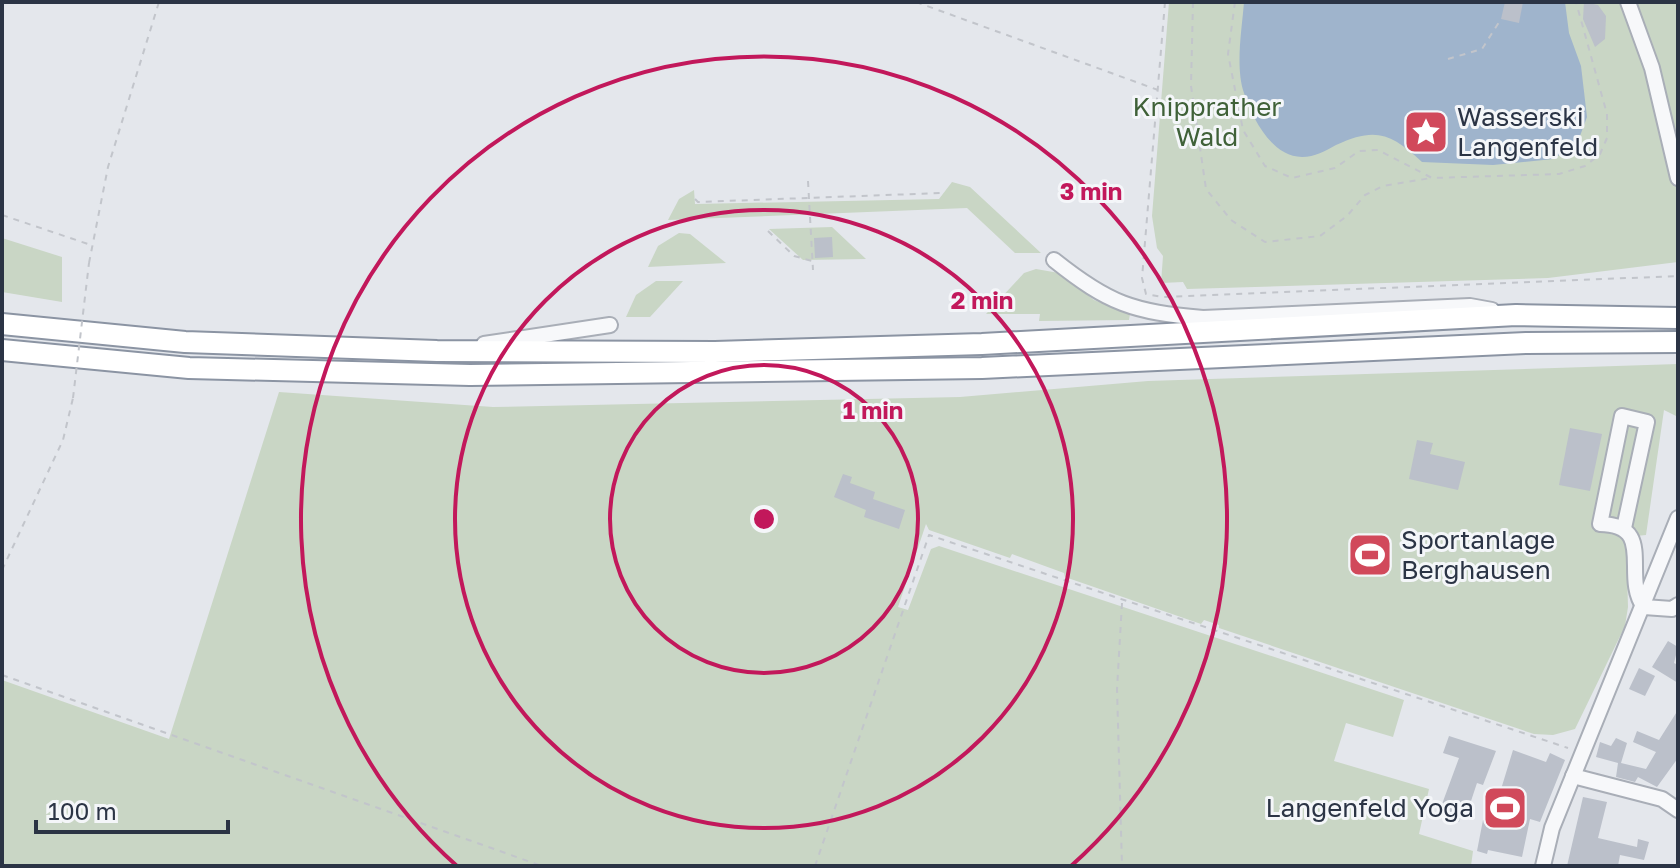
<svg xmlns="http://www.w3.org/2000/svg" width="1680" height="868" font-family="'Golos Text',sans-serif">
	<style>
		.green { fill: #c9d6c5 }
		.water { fill: #9fb4cc }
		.building { fill: #bbc0ca }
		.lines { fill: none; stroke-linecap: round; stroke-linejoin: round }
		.minor-casing { stroke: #a9aeb7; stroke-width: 18 }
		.highway-casing { stroke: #8b94a3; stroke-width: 24 }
		.path { stroke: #c2c5cb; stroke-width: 2; stroke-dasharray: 6 6; stroke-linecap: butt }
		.minor { stroke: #f7f8fa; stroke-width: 14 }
		.highway { stroke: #fff; stroke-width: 20 }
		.path-bridge { stroke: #c2c5cb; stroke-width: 2; stroke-dasharray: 6 6; stroke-linecap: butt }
		.ring { fill: none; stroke: #c2185b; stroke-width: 4 }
		.labels { text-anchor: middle; stroke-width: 6; stroke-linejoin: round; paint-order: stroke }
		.park-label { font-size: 26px; fill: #3f6138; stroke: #f4f6f9 }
		.poi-label { font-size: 26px; fill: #2b3445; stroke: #f4f6f9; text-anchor: start }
		.centre { fill: #c2185b; stroke: #f4f6f9; stroke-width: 4 }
		.ring-label { font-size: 24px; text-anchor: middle; font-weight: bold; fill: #c2185b; stroke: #f4f6f9; stroke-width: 6; stroke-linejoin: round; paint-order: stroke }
	</style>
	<rect width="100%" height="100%" fill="#e4e7ec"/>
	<g class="green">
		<path d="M1169,2H1678V262L1548,278L1187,289L1183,282L1161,283L1163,256L1157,248L1152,216Z"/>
		<path d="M952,182L970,187L1041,253H1015L967,208L668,220L679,199L694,190L695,204L939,199Z"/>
		<path d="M832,227L866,259L803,260L769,229Z"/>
		<path d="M679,233L690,234L726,263L648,267L658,246Z"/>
		<path d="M2,238L62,257V302L2,292Z"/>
		<path d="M1036,269L1059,273L1094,300L1130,314L1129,320L1039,321L1040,314H986L1024,273Z"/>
		<path d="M656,281H683L650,317H626L636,295Z"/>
		<path d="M1678,364V417L1664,410L1646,535L1626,537L1628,607L1625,626L1575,729L1553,735L1534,734L1219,628V625L1204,620L1201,624L1065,577L1064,573L1012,554L1010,558L929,530L926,524L898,607L908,610L931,549L939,546L1404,700L1393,737L1346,723L1334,761L1429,789L1419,834L1473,851L1471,866H2V680L169,739L279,392L493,407L960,397L1148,381Z"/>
	</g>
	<path class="water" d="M1244,2H1565L1569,33L1581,66L1587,117L1577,144L1553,159L1493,165L1422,162C1392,134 1376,126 1336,145C1325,151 1315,157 1302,157C1271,156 1253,119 1244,93C1235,67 1242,29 1244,2Z"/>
	<g class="building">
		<path d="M1505,2H1523L1519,23L1501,19Z"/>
		<path d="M1584,2L1598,5L1606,16L1605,39L1595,47L1583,19Z"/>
		<path d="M832,237L833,257L815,258L814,238Z"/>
		<path d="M1570,428L1602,434L1590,491L1559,485Z"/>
		<path d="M1417,440L1433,443L1430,454L1465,462L1458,490L1409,479Z"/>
		<path d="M843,474L852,477L850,483L875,492L873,499L905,510L899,529L864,517L866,510L834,497Z"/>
		<path d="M1668,641L1678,647L1674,663L1678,665V683L1652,667Z"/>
		<path d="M1639,668L1655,676L1645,696L1629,689Z"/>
		<path d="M1678,710V758L1657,787L1638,777L1635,782L1616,777L1618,763L1596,757L1600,742L1611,746L1616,738L1627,743L1621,763L1646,769L1656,752L1633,742L1637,731L1659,740Z"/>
		<path d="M1449,736L1496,751L1483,785L1477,783L1466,816L1462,814L1459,822L1438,815L1459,758L1443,753Z"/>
		<path d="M1513,750L1546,762L1550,753L1565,760L1540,822L1530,819L1522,857L1488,850L1487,854L1477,851L1483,820L1491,822Z"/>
		<path d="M1583,797L1607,802L1598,838L1637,847L1638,839L1649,842L1644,860L1620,855L1618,866H1567Z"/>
	</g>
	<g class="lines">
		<g class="minor-casing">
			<g id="minor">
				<path d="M1628,2L1652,68L1678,178"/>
				<path d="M1054,260C1109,304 1133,312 1203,318L1470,306L1492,310"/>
				<path d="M484,344L610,325"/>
				<path d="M1624,528L1647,422L1622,416L1600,524C1657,525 1621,576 1644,607L1672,609L1678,605"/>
				<path d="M1573,776L1662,799L1678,810"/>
				<path d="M1543,866L1552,828L1678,518"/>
			</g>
		</g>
		<g class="highway-casing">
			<g id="highway">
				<path d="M2,324L185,342L437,351L715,352L982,344L1516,315L1678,318"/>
				<path d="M2,350L189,368L470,375L982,368L1526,343L1678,342"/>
			</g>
		</g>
		<g class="path">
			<path d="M916,2L1158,90"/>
			<path d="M1165,2L1142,278L1146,294L1162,297L1678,276"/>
			<path d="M1193,2L1191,86L1206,189L1231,220L1265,242L1320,236L1347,216L1365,195L1383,186L1431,178"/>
			<path d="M1235,2L1228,54L1243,130L1265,166L1292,178L1335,168L1359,151L1378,150L1432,178L1559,174L1585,166L1600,154L1607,138V114L1576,2"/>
			<path d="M1448,59L1482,49L1501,19"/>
			<path d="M808,181L813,270"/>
			<path d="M695,199L698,202L941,193"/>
			<path d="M2,215L88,244"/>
			<path d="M768,231L794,256L812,261"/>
			<path d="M89,263L108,167L159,2"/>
			<path d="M2,570L63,440L73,398"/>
			<path d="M1122,603L1117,689L1122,866"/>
			<path d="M2,675L542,866"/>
			<path d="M815,866L929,535L1568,748"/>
		</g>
		<use href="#minor" class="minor"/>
		<use href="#highway" class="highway"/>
		<path class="path-bridge" d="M73,398L89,263"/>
	</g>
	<g class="ring">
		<circle cx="764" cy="519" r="154"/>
		<circle cx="764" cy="519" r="309"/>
		<path d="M457 866A463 463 0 1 1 1071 866"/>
	</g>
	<defs>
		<g id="sight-square" transform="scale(2.3)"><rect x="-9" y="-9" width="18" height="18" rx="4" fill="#d1495b" stroke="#f4f6f9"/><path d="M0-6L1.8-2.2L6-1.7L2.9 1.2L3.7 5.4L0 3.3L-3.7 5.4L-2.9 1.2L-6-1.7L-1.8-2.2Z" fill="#fff"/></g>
		<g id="stadium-square" transform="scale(2.3)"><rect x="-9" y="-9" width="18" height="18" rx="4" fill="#d1495b" stroke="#f4f6f9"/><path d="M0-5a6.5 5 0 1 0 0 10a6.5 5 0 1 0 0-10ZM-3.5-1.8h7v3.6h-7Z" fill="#fff"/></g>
	</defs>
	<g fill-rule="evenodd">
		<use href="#sight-square" x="1426" y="132"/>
		<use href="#stadium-square" x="1370" y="555"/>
		<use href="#stadium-square" x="1505" y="808"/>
	</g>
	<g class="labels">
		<g class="park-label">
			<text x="1207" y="116">Knipprather<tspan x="1207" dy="30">Wald</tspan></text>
		</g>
		<g class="poi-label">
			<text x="1457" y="126">Wasserski<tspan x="1457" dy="30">Langenfeld</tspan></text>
			<text x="1401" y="549">Sportanlage<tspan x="1401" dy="30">Berghausen</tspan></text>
			<text x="1474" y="817" text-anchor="end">Langenfeld Yoga</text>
		</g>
	</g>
	<circle cx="764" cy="519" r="12" class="centre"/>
	<g class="ring-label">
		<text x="1091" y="200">3 min</text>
		<text x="982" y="309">2 min</text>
		<text x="873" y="419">1 min</text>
	</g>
	<rect width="1680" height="868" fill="none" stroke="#2b3445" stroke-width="8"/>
	<path d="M36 820v12h192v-12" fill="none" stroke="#2b3445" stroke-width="4"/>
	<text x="48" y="820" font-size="24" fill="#2b3445" stroke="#f4f6f9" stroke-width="6" paint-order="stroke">100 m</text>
</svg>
